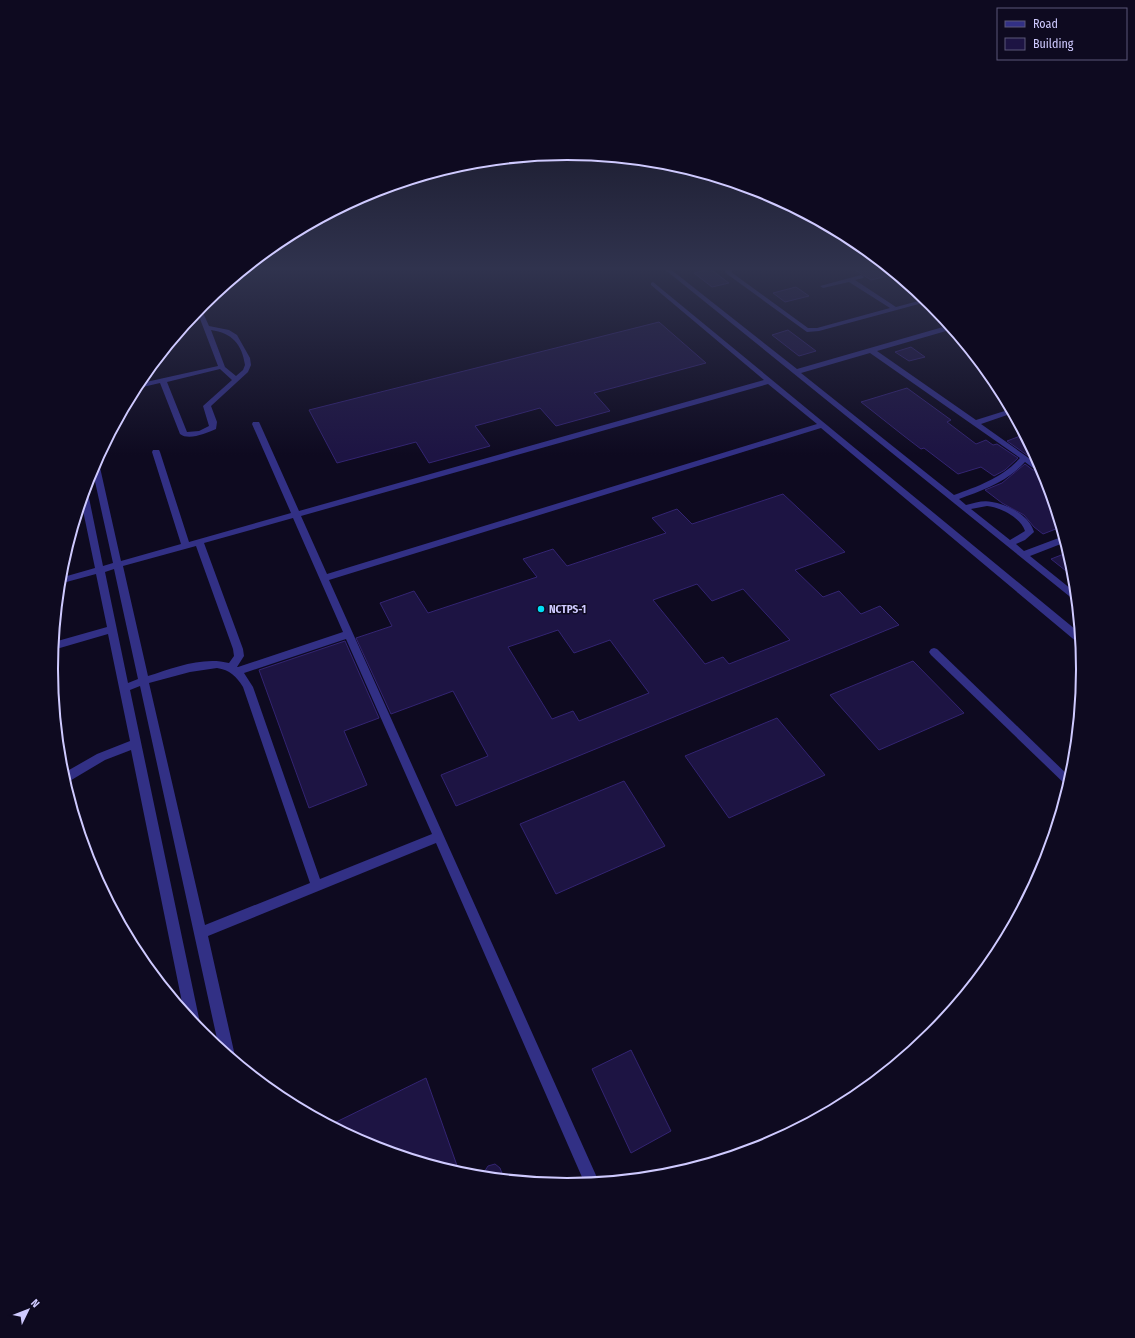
<svg xmlns="http://www.w3.org/2000/svg" width="1135" height="1338" font-family="'Fira Sans Condensed',sans-serif">
	<style>
		.building { fill: #1d1443; stroke: #332472; fill-rule: evenodd }
		.lines { fill: none; stroke-linecap: round; stroke-linejoin: round }
		.minor { fill: #323085; fill-rule: evenodd }
		.poi-dot { fill: #00def5; stroke: #0e0a20; stroke-width: 1.5 }
		.labels { text-anchor: middle; stroke-width: 3; stroke-linejoin: round; paint-order: stroke }
		.poi-label { font-size: 11px; font-weight: bold; fill: #cfcaff; stroke: #0e0a20; text-anchor: start }
		.rim { fill: none; stroke: #cfcaff; stroke-width: 2 }
	</style>
	<rect width="100%" height="100%" fill="#0e0a20"/>
	<g class="building">
		<path d="M852,268H889L896,274L871,280Z"/>
		<path d="M710,269L729,283L712,287L694,273Z"/>
		<path d="M796,287L809,296L785,302L773,293Z"/>
		<path d="M659,322L706,363L594,393L610,411L556,426L540,408L475,426L490,446L429,463L416,442L337,463L309,410Z"/>
		<path d="M788,330L816,351L799,356L772,335Z"/>
		<path d="M911,347L925,357L909,361L895,352Z"/>
		<path d="M907,388L951,420L947,422L976,444L986,440L993,445L997,444L1018,458L1005,470L994,476L981,467L958,474L924,448L921,449L904,436L861,402Z"/>
		<path d="M1023,435L1027,438L1045,472L1061,527L1043,534L1034,527L1024,515L1002,503L985,490L1002,483L1025,464L1033,470L1040,469L1041,465L1007,441Z"/>
		<path d="M783,494L845,552L795,570L823,597L839,591L861,614L880,606L899,625L456,806L441,775L488,756L453,691L391,714L356,638L392,626L380,603L414,591L428,613L537,577L523,559L553,549L567,566L666,533L652,518L677,509L692,524ZM697,584L712,601L743,589L790,640L729,664L723,657L705,664L653,600ZM558,630L574,653L610,640L649,693L579,721L573,711L552,719L508,647Z"/>
		<path d="M1069,552L1074,568L1075,578L1051,559Z"/>
		<path d="M345,641L379,718L344,731L367,785L309,808L259,670Z"/>
		<path d="M913,661L964,713L879,750L830,695Z"/>
		<path d="M777,718L825,775L729,818L685,756Z"/>
		<path d="M624,781L665,846L556,894L520,824Z"/>
		<path d="M631,1050L671,1131L631,1153L592,1069Z"/>
		<path d="M426,1078L460,1174L370,1146L330,1125Z"/>
		<path d="M495,1164L500,1168L504,1179L481,1177L488,1166Z"/>
	</g>
	<g class="lines">
		<g class="minor">
			<path d="M663,268H669L797,369L950,325L953,329L877,351L976,420L1011,409L1013,413L981,424L1040,466L1039,468H1033L1025,462C1007,482 983,490 959,499L966,505C975,503 983,500 992,502C1007,504 1030,516 1034,532L1025,540L1016,544L1024,551L1064,536L1066,542L1030,556L1076,593L1077,601L1074,600ZM870,353L1020,458C1002,478 978,486 954,495L801,373ZM987,506C1000,507 1021,518 1025,531L1010,540L971,509Z"/>
			<path d="M728,268H735L731,272L808,328H817L890,308L849,282L823,288L820,286L861,275L864,277L863,278L855,280L896,307L926,299L930,301L819,331L807,332L727,274L724,270Z"/>
			<path d="M653,282L1081,634V643H1078L821,428L329,580L599,1182L585,1184L436,843L208,936L235,1056L233,1060L219,1048L140,686L130,690L200,1023L197,1028L184,1012L131,750L105,760L68,782L65,783L62,774L97,754L130,741L108,634L53,650L54,642L107,627L96,574L59,584L60,578L95,568L81,501L85,491L88,493L103,566L113,563L92,468L96,461L99,463L121,561L181,544L152,452L153,450H159L160,452L189,542L291,513L252,424L253,422H259L260,424L299,511L764,380L651,285V283ZM768,384L817,424L327,574L301,516ZM293,518L343,632L238,667H237L244,656L243,649L204,543ZM196,546L233,649L234,656L229,663C203,656 173,668 148,676L123,566ZM114,569L138,679L128,683L105,572ZM346,639L432,834L320,879L253,687L244,673ZM217,668C230,670 236,676 243,687L310,883L205,925L149,683L190,672Z"/>
			<path d="M200,306L209,326L229,330L237,335L250,358L251,365L248,372L211,406L217,422L216,429C206,433 189,441 180,434L160,383L134,389L137,384L218,366L197,311ZM211,330C232,333 242,344 245,365L243,370L236,376L225,367ZM220,369L232,380L203,406L209,426L199,431L187,432L167,382Z"/>
			<path d="M934,648L937,649L1071,778L1069,788L931,655L929,652L931,649Z"/>
		</g>
	</g>
	<linearGradient id="sky" x2="0" y2="1"><stop stop-color="#080612"/><stop offset="0.59" stop-color="#30334e"/><stop offset="1" stop-color="#30334e" stop-opacity="0"/></linearGradient>
	<rect width="1135" height="455" fill="url(#sky)"/>
	<circle class="poi-dot" cx="541" cy="609" r="4"/>
	<g class="labels">
		<g class="poi-label">
			<text x="549" y="613">NCTPS-1</text>
		</g>
	</g>
	<path d="M0 0H1135V1338H0ZM58 669a509 509 0 1 1 1018 0a509 509 0 1 1-1018 0Z" fill="#0e0a20" fill-rule="evenodd"/>
	<path class="rim" d="M58 669a509 509 0 1 1 1018 0a509 509 0 1 1-1018 0Z"/>
	<rect x="997" y="8" width="130" height="52" fill="#0e0a20" stroke="#5b5779"/>
	<rect x="1005" y="21" width="20" height="6" fill="#323085" stroke="#5b5779"/>
	<text x="1033" y="28" font-size="12" fill="#cfcaff">Road</text>
	<rect x="1005" y="38" width="20" height="12" fill="#1d1443" stroke="#5b5779"/>
	<text x="1033" y="48" font-size="12" fill="#cfcaff">Building</text>
	<g transform="translate(28 1310) rotate(47)" stroke="#0e0a20" stroke-width="3" paint-order="stroke">
	<path d="M0-3L7 15L0 10L-7 15Z" fill="#cfcaff"/>
	<text y="-6" font-size="11" font-weight="bold" text-anchor="middle" fill="#cfcaff">N</text>
	</g>
</svg>
